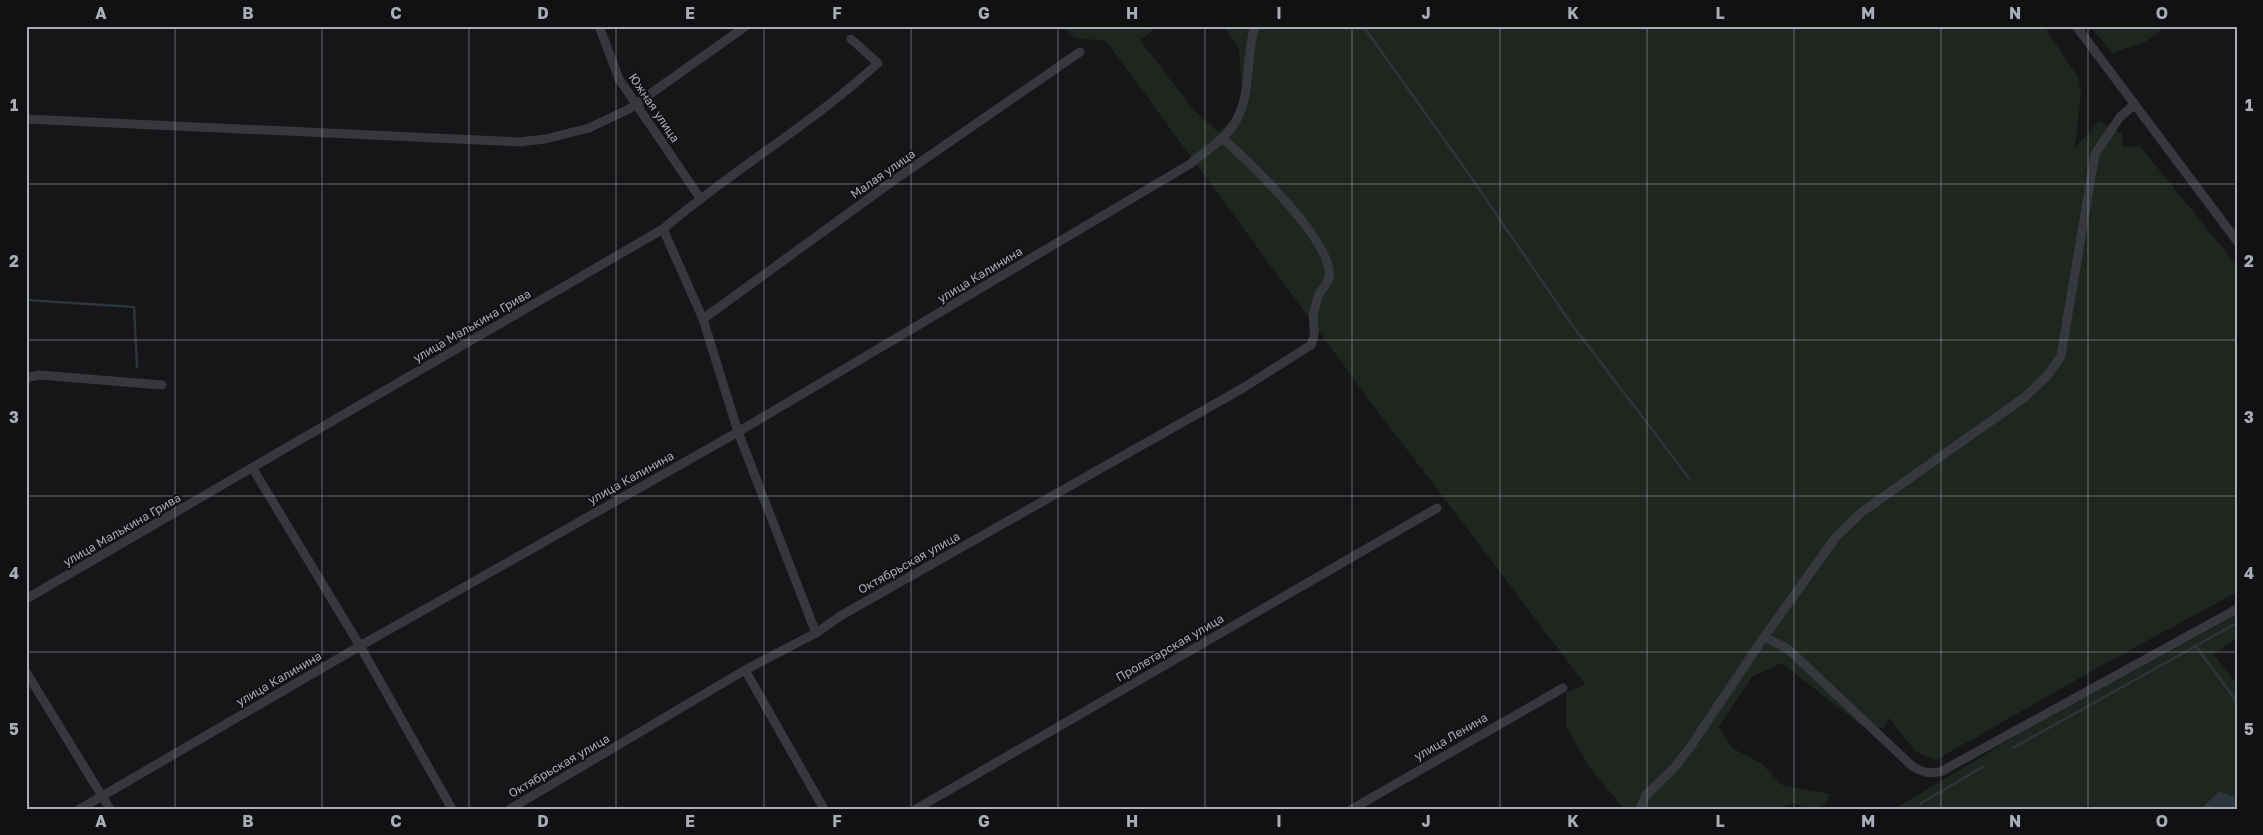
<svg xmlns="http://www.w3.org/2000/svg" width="2263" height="835" font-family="'Golos Text',sans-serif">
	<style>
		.green { fill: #1e261f }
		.water { fill: #2c353c }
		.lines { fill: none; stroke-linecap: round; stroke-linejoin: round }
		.stream { stroke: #2c353c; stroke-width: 2.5 }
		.street { stroke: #37383d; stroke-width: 9 }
		.grid { fill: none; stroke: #a8adb8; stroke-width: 1; stroke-opacity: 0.55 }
		.labels { text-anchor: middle; stroke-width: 4; stroke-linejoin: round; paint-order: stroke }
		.street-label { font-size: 12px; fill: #a8adb8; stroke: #111113 }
		.neatline { fill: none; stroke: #a8adb8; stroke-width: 2 }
		.grid-label { font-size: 16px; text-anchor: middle; font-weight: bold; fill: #a8adb8 }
	</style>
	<rect width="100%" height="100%" fill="#161618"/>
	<g class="green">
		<path d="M1063,26H1159L1140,40L1191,107L1218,132L1233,118L1242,95L1239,49L1223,26H2044L2079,79L2081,95L2075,147L2100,121L2122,134L2123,147L2140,146L2237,266V592L2097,668L1936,760L1916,752L1889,718L1884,727L1870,732L1781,663L1752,677L1719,726L1732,748L1761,763L1782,785L1830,794C1823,813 1811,812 1795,803L1778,809H1624L1587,764L1566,725V693L1585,684L1367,397L1106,41L1075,38Z"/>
		<path d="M2090,26H2167L2145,42L2112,53Z"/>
		<path d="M2237,615V638L2214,654L2237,685V798L2219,791L2201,809H1894L2023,732Z"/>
	</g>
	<path class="water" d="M2219,791L2237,798V809H2201Z"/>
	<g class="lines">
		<g class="stream">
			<path d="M1363,26L1468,173L1570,322L1689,478"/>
			<path d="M26,300L134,307L137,367"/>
			<path d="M2195,645L2237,702"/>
			<path d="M2013,748L2237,623"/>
			<path d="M1920,804L1984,766"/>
		</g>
		<g class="street">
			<path d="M599,26L619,79L700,198"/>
			<path d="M2076,26L2237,241"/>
			<path d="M26,119L520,142L545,139L589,128L629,109L746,26"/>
			<path d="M663,229L703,319L738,432L816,633"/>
			<path d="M703,319L890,183L1080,52"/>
			<path d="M26,378L39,375L162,385"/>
			<path d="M253,469L360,646L452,809"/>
			<path d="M26,599L663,229C732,170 811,125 878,63L851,39"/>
			<path d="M1764,637L1787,648L1912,766C1922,772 1930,775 1942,771L2237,609"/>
			<path d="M745,670L824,809"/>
			<path d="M26,672L110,809"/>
			<path d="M80,809L360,646L738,432L1190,164C1205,151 1226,139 1236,121C1252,93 1245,57 1255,26"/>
			<path d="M510,809L745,670L816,633L842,615L1243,388L1311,345C1318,330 1311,325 1314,311C1316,307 1316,301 1318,297C1320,290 1328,284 1329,277C1335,244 1247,159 1222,138"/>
			<path d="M916,809L1437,508"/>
			<path d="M1352,809L1563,688"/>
			<path d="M1640,809L1646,795L1674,768L1691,746L1764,637L1836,537L1862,512L2025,397L2048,375L2061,356L2095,154L2120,117L2135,104"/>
		</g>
	</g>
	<path class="grid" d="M175,26V809M322,26V809M469,26V809M616,26V809M764,26V809M911,26V809M1058,26V809M1205,26V809M1352,26V809M1500,26V809M1647,26V809M1794,26V809M1941,26V809M2088,26V809M26,184H2237M26,340H2237M26,496H2237M26,652H2237"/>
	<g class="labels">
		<g class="street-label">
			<text transform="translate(654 108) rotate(56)" y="4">Южная улица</text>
			<text transform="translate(883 174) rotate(-35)" y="4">Малая улица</text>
			<text transform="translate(980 275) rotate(-31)" y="4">улица Калинина</text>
			<text transform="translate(472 326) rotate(-30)" y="4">улица Малькина Грива</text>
			<text transform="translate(631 478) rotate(-29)" y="4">улица Калинина</text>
			<text transform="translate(122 530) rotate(-30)" y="4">улица Малькина Грива</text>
			<text transform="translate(909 563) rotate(-29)" y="4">Октябрьская улица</text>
			<text transform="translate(1170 648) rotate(-30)" y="4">Пролетарская улица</text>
			<text transform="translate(279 679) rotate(-30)" y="4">улица Калинина</text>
			<text transform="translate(1451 737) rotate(-30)" y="4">улица Ленина</text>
			<text transform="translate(559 766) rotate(-30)" y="4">Октябрьская улица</text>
		</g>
	</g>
	<rect width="2263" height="835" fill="none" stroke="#111113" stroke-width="55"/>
	<rect x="28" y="28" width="2208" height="780" class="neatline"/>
	<g class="grid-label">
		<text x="101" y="19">A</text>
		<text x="248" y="19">B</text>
		<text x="396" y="19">C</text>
		<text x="543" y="19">D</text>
		<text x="690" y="19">E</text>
		<text x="837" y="19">F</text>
		<text x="984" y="19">G</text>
		<text x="1132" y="19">H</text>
		<text x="1279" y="19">I</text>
		<text x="1426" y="19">J</text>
		<text x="1573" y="19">K</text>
		<text x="1720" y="19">L</text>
		<text x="1868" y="19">M</text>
		<text x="2015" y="19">N</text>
		<text x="2162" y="19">O</text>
		<text x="14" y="111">1</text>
		<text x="2249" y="111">1</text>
		<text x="14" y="267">2</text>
		<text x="2249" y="267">2</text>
		<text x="14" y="423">3</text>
		<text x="2249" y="423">3</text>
		<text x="14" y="579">4</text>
		<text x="2249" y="579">4</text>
		<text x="14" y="735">5</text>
		<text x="2249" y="735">5</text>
		<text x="101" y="827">A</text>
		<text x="248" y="827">B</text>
		<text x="396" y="827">C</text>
		<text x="543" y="827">D</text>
		<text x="690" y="827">E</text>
		<text x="837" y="827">F</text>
		<text x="984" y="827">G</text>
		<text x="1132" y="827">H</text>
		<text x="1279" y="827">I</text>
		<text x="1426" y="827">J</text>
		<text x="1573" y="827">K</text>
		<text x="1720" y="827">L</text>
		<text x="1868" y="827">M</text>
		<text x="2015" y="827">N</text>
		<text x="2162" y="827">O</text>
	</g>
</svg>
